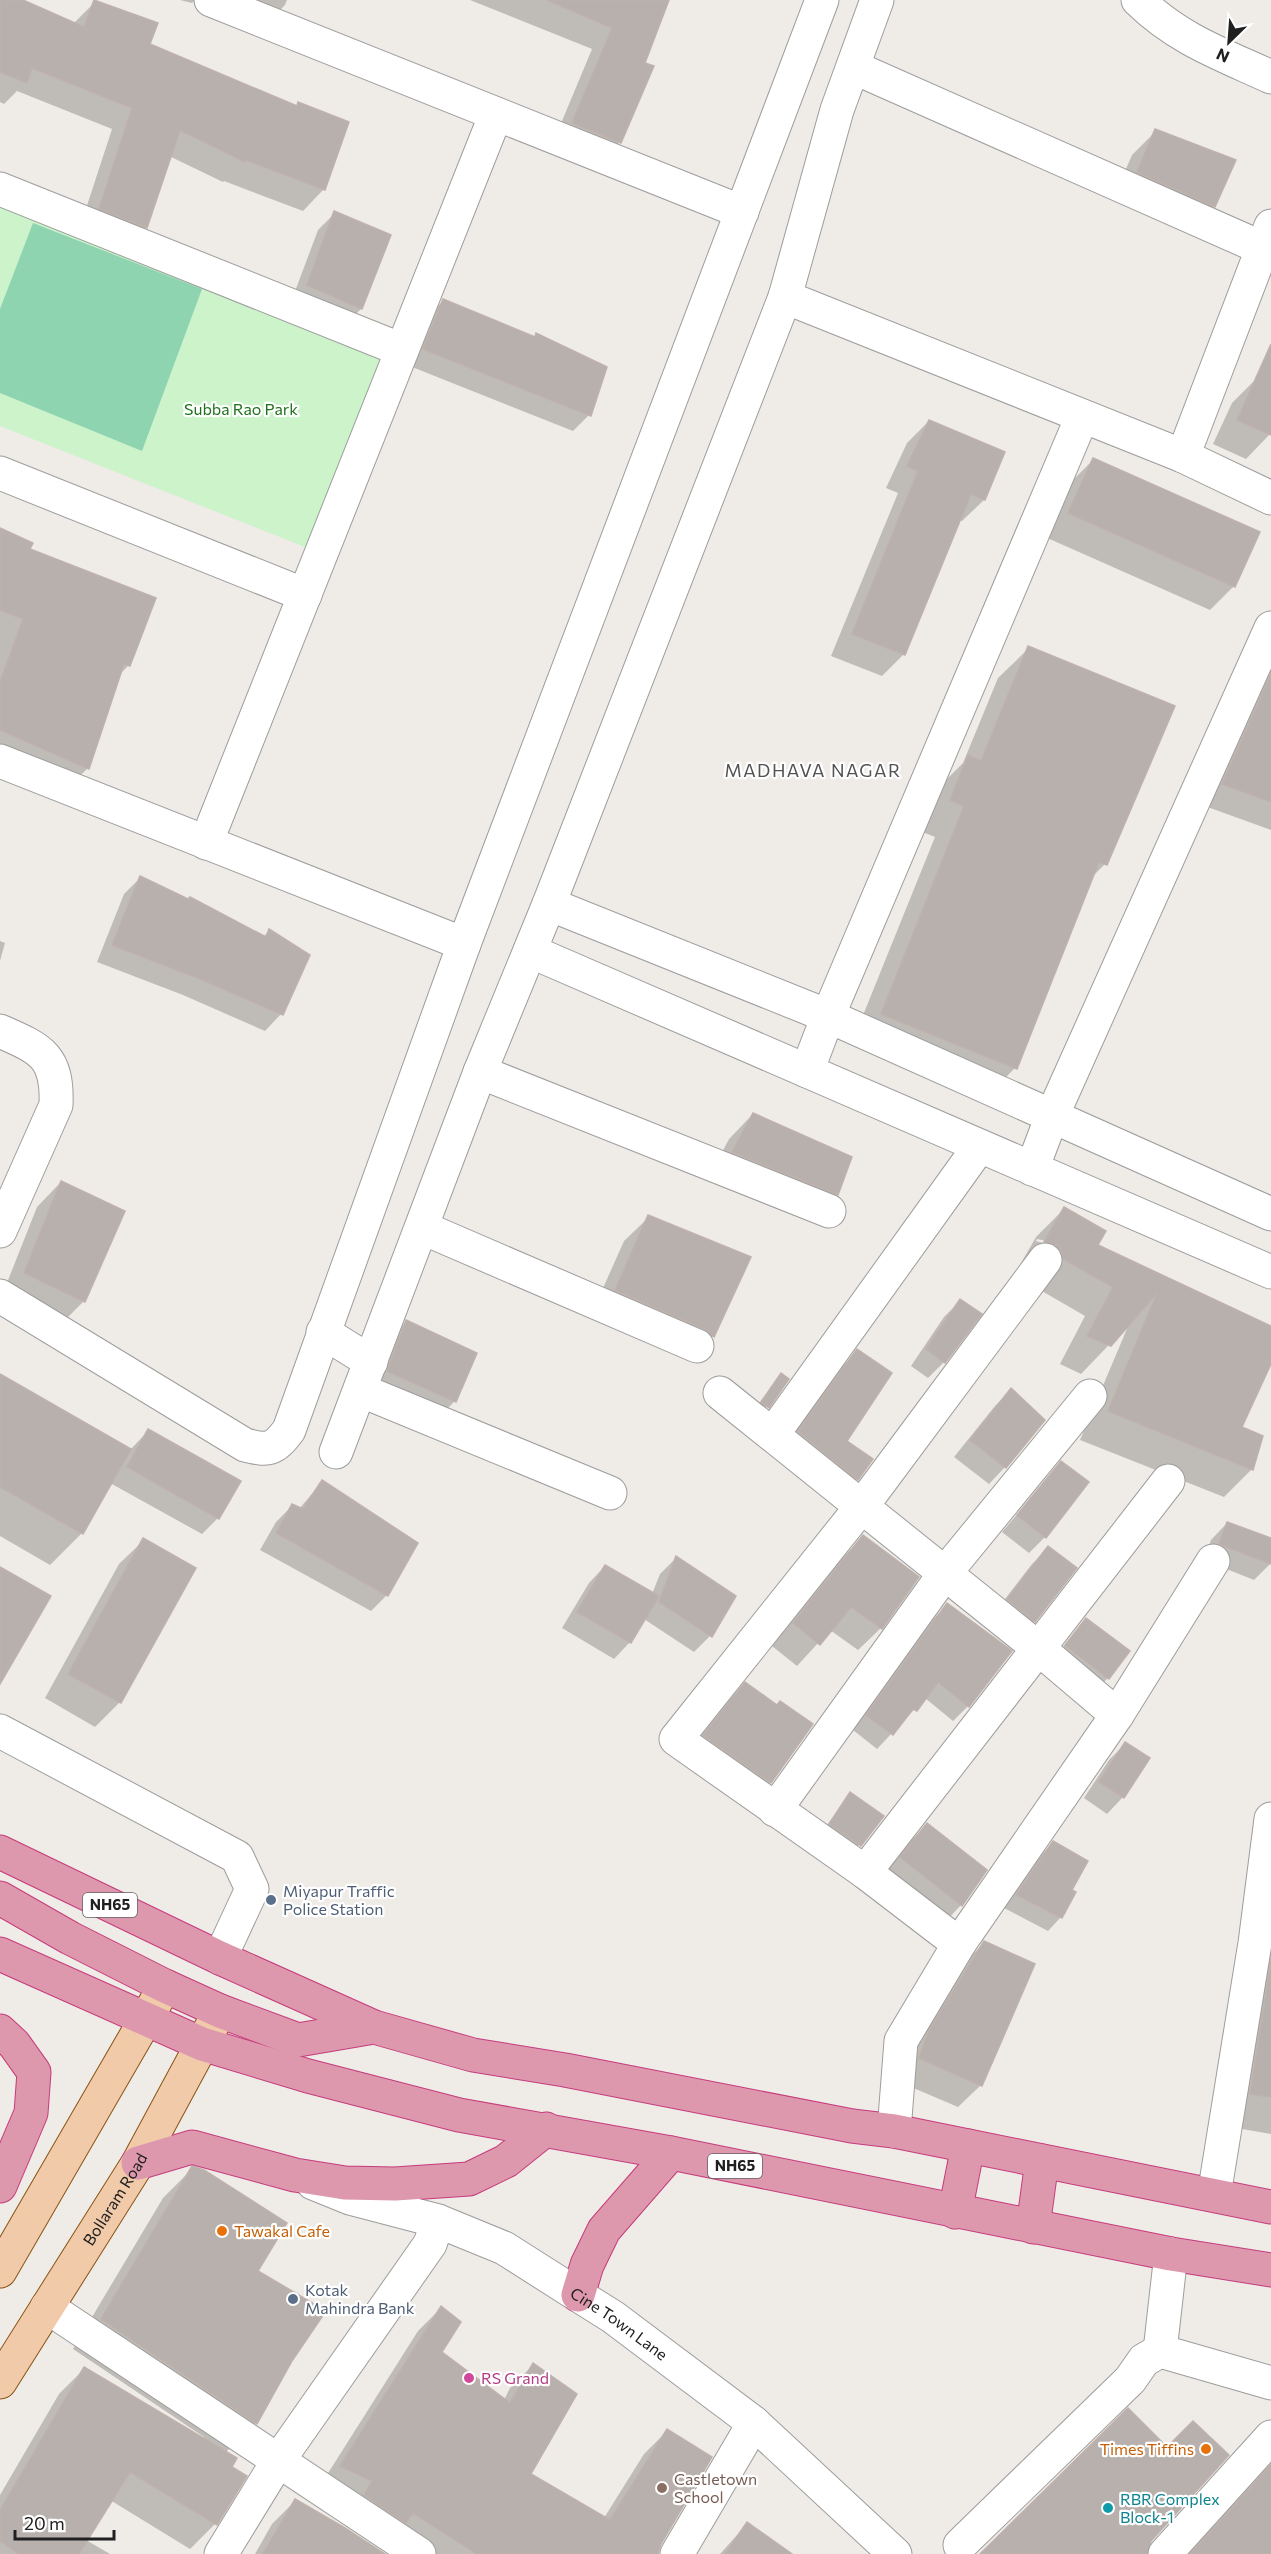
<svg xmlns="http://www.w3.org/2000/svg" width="1271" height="2554" font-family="Commissioner,sans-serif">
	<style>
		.park { fill: #ccf3ca }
		.pitch { fill: #8fd4b1 }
		.shadow { fill: #0003; fill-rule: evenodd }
		.building { fill: #b8b0ad; stroke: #bfb1ab; stroke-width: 1.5 }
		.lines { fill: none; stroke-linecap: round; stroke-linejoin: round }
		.minor-casing { stroke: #9d9d9d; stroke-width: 35 }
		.major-casing { stroke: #895312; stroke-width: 35 }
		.highway-casing { stroke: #c63b7c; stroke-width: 35 }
		.minor { stroke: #fff; stroke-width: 33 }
		.major { stroke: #f1caaa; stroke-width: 33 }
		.highway { stroke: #dd98ad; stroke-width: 33 }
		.service-dot { fill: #5c6f8a; stroke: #fff; stroke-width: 2 }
		.food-dot { fill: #e8710a; stroke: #fff; stroke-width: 2 }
		.hotel-dot { fill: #d1479c; stroke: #fff; stroke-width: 2 }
		.education-dot { fill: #8d6e63; stroke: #fff; stroke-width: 2 }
		.culture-dot { fill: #0f9aa8; stroke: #fff; stroke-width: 2 }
		.labels { text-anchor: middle; stroke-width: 4.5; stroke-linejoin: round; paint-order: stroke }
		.shield { fill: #fff; stroke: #636363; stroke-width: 1.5 }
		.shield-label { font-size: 15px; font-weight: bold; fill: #202020 }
		.park-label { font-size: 16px; fill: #1d7219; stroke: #fff }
		.service-label { font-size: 16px; fill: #4e5e75; stroke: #fff; text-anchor: start }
		.street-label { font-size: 16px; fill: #202020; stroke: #fff }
		.food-label { font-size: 16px; fill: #c56008; stroke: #fff; text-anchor: start }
		.hotel-label { font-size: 16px; fill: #b23c85; stroke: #fff; text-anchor: start }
		.education-label { font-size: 16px; fill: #785e54; stroke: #fff; text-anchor: start }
		.culture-label { font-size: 16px; fill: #0d838f; stroke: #fff; text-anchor: start }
		.neighbourhood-label { font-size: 18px; letter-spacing: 1.5px; fill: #535353; stroke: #fff }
	</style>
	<rect width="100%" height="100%" fill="#efebe7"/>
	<path class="park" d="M0,201L392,356L315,551L0,426Z"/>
	<path class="pitch" d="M33,223L202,289L142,451L0,393V309Z"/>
	<g class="shadow">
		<path d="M0,0H20L73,24L95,2L148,45L295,107L298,104L324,189L303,211L224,181L223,182L169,156L146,227L125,248L79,230L112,129L17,91L4,104L0,102Z"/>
		<path d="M180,0H195L192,3Z"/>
		<path d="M198,0H287L285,5L264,26Z"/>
		<path d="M470,0H667L643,64L620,142L599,163L552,145L592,49Z"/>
		<path d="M1156,131L1214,206L1189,230L1114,197L1132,155Z"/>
		<path d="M335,213L361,309L345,325L291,302L318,230Z"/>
		<path d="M443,301L534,338L536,335L589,415L573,431L407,365L427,317Z"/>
		<path d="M1271,359L1270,434L1246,459L1213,444L1232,403L1256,379Z"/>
		<path d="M929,421L1003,452L984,500L962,521L959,520L904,654L882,676L831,656L898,493L886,488L907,443Z"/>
		<path d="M1093,460L1234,586L1210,610L1045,537L1069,484Z"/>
		<path d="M0,530L28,550L154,599L128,666L119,675L88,768L65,790L0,762Z"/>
		<path d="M1271,617V830L1202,805Z"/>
		<path d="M1029,648L1131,802L1105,864L1090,879L1015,1068L985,1098L851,1045L935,837L920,831L938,788L963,763L998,678Z"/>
		<path d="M140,878L263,937L269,931L281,1014L265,1031L183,995L97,962L124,894Z"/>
		<path d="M0,941L5,943L0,961Z"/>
		<path d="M753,1114L836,1194L812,1218L709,1177L729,1139Z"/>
		<path d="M61,1182L84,1301L60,1325L1,1298L37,1207Z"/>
		<path d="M1064,1209L1096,1246L1271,1328V1361L1240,1428L1252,1469L1224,1497L1080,1440L1129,1324L1081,1374L1060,1364L1085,1316L1035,1287L1027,1273L1017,1270L1036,1237ZM1037,1239L1046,1241L1050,1245L1036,1241Z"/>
		<path d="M649,1217L713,1336L689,1360L591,1315L624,1241Z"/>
		<path d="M960,1301L944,1362L928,1378L911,1366L944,1317Z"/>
		<path d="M406,1322L455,1401L439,1417L372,1388L390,1338Z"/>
		<path d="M857,1351L845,1442L857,1479L841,1495L783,1448L841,1368Z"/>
		<path d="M781,1375L787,1379L760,1415L754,1410Z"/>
		<path d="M0,1376L130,1450L149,1430L218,1518L202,1534L110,1483L82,1533L50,1565L0,1536Z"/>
		<path d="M1011,1390L1005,1467L989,1484L954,1457L995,1406Z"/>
		<path d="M1061,1463L1045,1537L1029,1553L1002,1532Z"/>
		<path d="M322,1482L387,1595L371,1611L260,1550L276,1522L293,1505L299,1509Z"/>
		<path d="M1227,1523L1271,1539L1270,1564L1254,1580L1204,1560L1211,1540Z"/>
		<path d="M863,1537L917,1577L881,1628L858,1650L830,1630L797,1666L772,1646L840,1560Z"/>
		<path d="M144,1540L194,1568L120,1702L95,1727L45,1698L119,1564Z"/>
		<path d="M1048,1548L1034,1621L1018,1637L992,1616L1032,1564Z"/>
		<path d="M676,1558L710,1636L694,1652L644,1619L630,1642L614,1659L562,1628L589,1583L605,1566L652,1594L660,1574Z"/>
		<path d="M947,1605L968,1706L953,1721L925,1698L877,1749L853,1730L932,1620Z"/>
		<path d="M1086,1620L1108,1678L1092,1694L1050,1662Z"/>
		<path d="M745,1684L770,1782L755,1797L689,1751L730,1699Z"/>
		<path d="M1125,1744L1123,1797L1107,1814L1084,1798L1109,1760Z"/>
		<path d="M850,1794L882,1817L852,1853L822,1832Z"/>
		<path d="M927,1825L985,1871L961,1905L945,1922L885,1874L910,1841Z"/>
		<path d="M1053,1843L1070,1891L1061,1917L1048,1931L1004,1908L1040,1856Z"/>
		<path d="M984,1943L981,2085L958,2107L897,2081L961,1966Z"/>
		<path d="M1271,1951V2134L1219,2125L1242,1979Z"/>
		<path d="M193,2168L256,2271L291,2361L255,2423L225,2453L230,2467L245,2476L215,2524L190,2549L110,2500L86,2540L110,2554H0V2495L59,2394L84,2369L202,2439L204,2437L73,2349L163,2198Z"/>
		<path d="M441,2308L440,2353L504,2400L510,2388L533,2365L529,2474L604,2518L644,2454L667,2431L652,2554H419L318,2489L418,2331Z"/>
		<path d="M1271,2463V2554H1187L1246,2488Z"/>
		<path d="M295,2501L382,2554H255L272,2524Z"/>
		<path d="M747,2524L789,2554H720Z"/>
	</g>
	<g class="building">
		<path d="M0,0H23L84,27L94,0L158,23L150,44L297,106L298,102L349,122L325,190L246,160L245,162L180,130L147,228L99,209L132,108L32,68L27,83L0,72Z"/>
		<path d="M547,0H669L645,63L654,66L621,143L572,123L612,28Z"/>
		<path d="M1155,129L1236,160L1215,207L1137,172Z"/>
		<path d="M334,211L391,235L362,309L307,285Z"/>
		<path d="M443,299L535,337L536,333L607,367L591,416L423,349Z"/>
		<path d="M1271,344V435L1237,420Z"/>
		<path d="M929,420L1005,452L985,500L971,494L905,655L852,634L918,471L907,466Z"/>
		<path d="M1093,458L1260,532L1235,587L1068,513Z"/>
		<path d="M0,528L33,543L30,549L156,598L130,666L124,664L89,769L0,730V682L23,619L0,610Z"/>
		<path d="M1028,646L1175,706L1107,865L1099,862L1017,1069L881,1014L964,806L950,800L968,755L981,761Z"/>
		<path d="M1271,674V802L1222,784Z"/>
		<path d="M140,876L188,899L190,897L266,937L269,929L310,955L283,1015L200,979L112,945Z"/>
		<path d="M753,1113L852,1157L838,1195L732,1152Z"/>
		<path d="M61,1181L125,1211L85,1302L24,1273Z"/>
		<path d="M1064,1207L1106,1231L1098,1245L1271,1326V1364L1242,1427L1263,1436L1253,1470L1108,1411L1157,1293L1111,1346L1087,1336L1113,1287L1063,1259L1062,1252L1056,1245L1044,1242Z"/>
		<path d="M648,1215L751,1257L714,1337L704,1329L615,1290Z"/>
		<path d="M960,1299L982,1314L945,1363L926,1349Z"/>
		<path d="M406,1320L477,1353L456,1402L387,1371Z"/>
		<path d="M857,1349L892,1373L847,1441L873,1459L858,1480L798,1431Z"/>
		<path d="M781,1373L789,1379L769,1408L761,1402Z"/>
		<path d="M0,1374L131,1449L83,1534L0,1487Z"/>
		<path d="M1011,1388L1045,1420L1006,1468L970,1440Z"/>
		<path d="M148,1429L241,1481L219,1519L127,1467Z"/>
		<path d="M1061,1461L1089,1482L1046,1538L1017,1515Z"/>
		<path d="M322,1480L418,1543L388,1596L276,1533L292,1504L303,1509Z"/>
		<path d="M1227,1522L1271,1538V1564L1219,1544Z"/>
		<path d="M863,1535L919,1577L882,1629L851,1607L820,1645L793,1623Z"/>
		<path d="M143,1538L196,1568L121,1703L68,1674Z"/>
		<path d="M1048,1546L1077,1568L1035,1622L1007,1599Z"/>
		<path d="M676,1556L736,1596L712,1637L659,1602Z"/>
		<path d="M605,1565L659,1596L631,1643L577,1612Z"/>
		<path d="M0,1567L51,1596L0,1684Z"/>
		<path d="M947,1603L1012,1651L969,1707L938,1682L917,1711L913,1709L893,1735L866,1715Z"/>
		<path d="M1086,1618L1130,1651L1109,1679L1065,1645Z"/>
		<path d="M745,1682L777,1705L780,1701L813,1724L771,1783L703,1735Z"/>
		<path d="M1125,1742L1150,1758L1124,1798L1099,1782Z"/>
		<path d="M850,1792L884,1816L861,1846L829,1824Z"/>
		<path d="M927,1823L987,1870L962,1906L900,1857Z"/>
		<path d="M1053,1841L1088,1861L1072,1890L1076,1892L1062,1918L1016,1895Z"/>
		<path d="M984,1941L1035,1964L982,2086L919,2058L929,2030Z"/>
		<path d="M1271,1961V2097L1250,2094Z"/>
		<path d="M192,2166L204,2170L287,2223L258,2271L326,2311L292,2361L257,2424L101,2319Z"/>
		<path d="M441,2306L461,2322L442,2352L510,2403L533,2363L577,2394L531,2474L610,2520L667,2429L712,2457L661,2544L658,2554H477L413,2513L406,2523L364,2495L372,2481L340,2466Z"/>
		<path d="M84,2367L237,2458L232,2467L247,2476L217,2525L130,2472L79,2554H19L0,2541V2510Z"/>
		<path d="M1128,2408L1167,2447L1193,2421L1229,2455L1151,2541L1147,2554H980Z"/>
		<path d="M1271,2465V2554H1190Z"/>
		<path d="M295,2499L345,2528L385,2554H263Z"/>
		<path d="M747,2522L792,2554H725Z"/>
	</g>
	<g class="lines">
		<g class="minor-casing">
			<g id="minor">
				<path d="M211,0L742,212"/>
				<path d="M877,0L837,110L785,297L1183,456L1271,498"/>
				<path d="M1138,0C1178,39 1221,54 1271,77"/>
				<path d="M853,67L1271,252"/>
				<path d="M0,189L402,350"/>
				<path d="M1183,456L1271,226"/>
				<path d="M0,473L305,595"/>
				<path d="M0,761L464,944"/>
				<path d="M206,843L496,114"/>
				<path d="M549,904L828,1016L1271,1214"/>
				<path d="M530,951L1271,1272"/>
				<path d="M0,1031C41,1049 58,1056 56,1105L0,1231"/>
				<path d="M807,1071L828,1016L1082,417"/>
				<path d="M480,1072L829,1211"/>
				<path d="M1032,1169L1052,1116L1271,628"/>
				<path d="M423,1228L697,1346"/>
				<path d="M0,1296L245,1445C269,1451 274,1450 289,1430L464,944L822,0"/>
				<path d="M323,1332L371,1362"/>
				<path d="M360,1390L610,1493"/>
				<path d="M720,1393L1038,1648L1117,1715"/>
				<path d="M773,1434L979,1147"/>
				<path d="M336,1452L480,1072L549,904L785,297"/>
				<path d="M0,1731L237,1857L252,1889L220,1958"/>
				<path d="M775,1810L945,1573L1090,1396"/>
				<path d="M865,1872L1168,1481"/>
				<path d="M959,1944L865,1872L676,1739L862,1506L1045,1260"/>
				<path d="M894,2131L901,2041L959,1944L1117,1715L1213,1561"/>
				<path id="s1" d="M313,2183L350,2198L438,2221L504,2248L578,2295L613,2317L754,2423L895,2554"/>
				<path d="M1214,2195L1255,1943L1271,1819"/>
				<path d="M47,2307L419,2554"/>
				<path d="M1160,2351L1171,2254"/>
				<path d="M960,2545L1130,2380L1144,2360L1160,2351L1271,2383"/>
				<path d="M221,2554L278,2461L430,2244L438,2221"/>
				<path d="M677,2554L754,2423"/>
				<path d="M1165,2554L1271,2437"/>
			</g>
		</g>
		<g class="major-casing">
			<g id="major">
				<path d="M0,2271L165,1986"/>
				<path id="s2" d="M0,2382L138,2163L220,2011"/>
			</g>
		</g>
		<g class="highway-casing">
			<g id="highway">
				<path d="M0,1852L220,1958L374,2027L473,2055L565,2070L852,2126L894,2131L1271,2207"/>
				<path d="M0,1898L70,1938L165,1986L220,2011L298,2040L374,2027"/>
				<path d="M0,1954L202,2044L308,2076L459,2115L671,2153L1171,2254L1271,2270"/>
				<path d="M0,2031L14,2044L34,2072L31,2113L0,2186"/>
				<path d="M138,2163L192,2147L295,2175L345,2183L395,2184L469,2179L506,2161L546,2129"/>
				<path d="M955,2212L968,2146"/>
				<path d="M1033,2227L1042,2161"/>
				<path d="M578,2295L587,2265L604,2230L671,2153"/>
			</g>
		</g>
		<use href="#minor" class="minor"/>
		<use href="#major" class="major"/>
		<use href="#highway" class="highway"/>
	</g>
	<g class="service-dot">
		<circle cx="271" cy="1900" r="6"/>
		<circle cx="293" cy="2299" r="6"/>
	</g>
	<g class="food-dot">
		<circle cx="222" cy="2231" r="6"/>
		<circle cx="1206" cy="2449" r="6"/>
	</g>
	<circle class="hotel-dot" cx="469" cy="2378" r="6"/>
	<circle class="education-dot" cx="662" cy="2488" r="6"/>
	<circle class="culture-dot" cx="1108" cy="2508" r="6"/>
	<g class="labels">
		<g class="shield">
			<rect x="83" y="1893" width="54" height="24" rx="4.5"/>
			<rect x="708" y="2154" width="54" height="24" rx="4.5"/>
		</g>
		<g class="shield-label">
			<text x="110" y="1910">NH65</text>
			<text x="735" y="2171">NH65</text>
		</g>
		<g class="park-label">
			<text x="241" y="415">Subba Rao Park</text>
		</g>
		<g class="service-label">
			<text x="283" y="1897">Miyapur Traffic<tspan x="283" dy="18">Police Station</tspan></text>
			<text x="305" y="2296">Kotak<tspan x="305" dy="18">Mahindra Bank</tspan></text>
		</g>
		<g class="street-label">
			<text dy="6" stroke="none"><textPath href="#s2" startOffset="216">Bollaram Road</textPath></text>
			<text dy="6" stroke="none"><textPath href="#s1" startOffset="340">Cine Town Lane</textPath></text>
		</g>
		<g class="food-label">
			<text x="234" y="2237">Tawakal Cafe</text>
			<text x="1194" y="2455" text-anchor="end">Times Tiffins</text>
		</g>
		<g class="hotel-label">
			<text x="481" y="2384">RS Grand</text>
		</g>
		<g class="education-label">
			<text x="674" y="2485">Castletown<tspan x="674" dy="18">School</tspan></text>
		</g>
		<g class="culture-label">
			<text x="1120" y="2505">RBR Complex<tspan x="1120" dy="18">Block-1</tspan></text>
		</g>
		<g class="neighbourhood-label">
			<text x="813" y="777">MADHAVA NAGAR</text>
		</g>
	</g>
	<g transform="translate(1229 42) rotate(205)" stroke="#ffffff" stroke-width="4.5" paint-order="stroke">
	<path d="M0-4.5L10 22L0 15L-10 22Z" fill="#202020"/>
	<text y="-9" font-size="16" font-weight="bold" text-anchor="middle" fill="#202020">N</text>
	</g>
	<path d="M15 2530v9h99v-9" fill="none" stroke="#202020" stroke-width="3"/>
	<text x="24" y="2530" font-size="18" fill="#202020" stroke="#ffffff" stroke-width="4.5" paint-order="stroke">20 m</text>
</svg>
